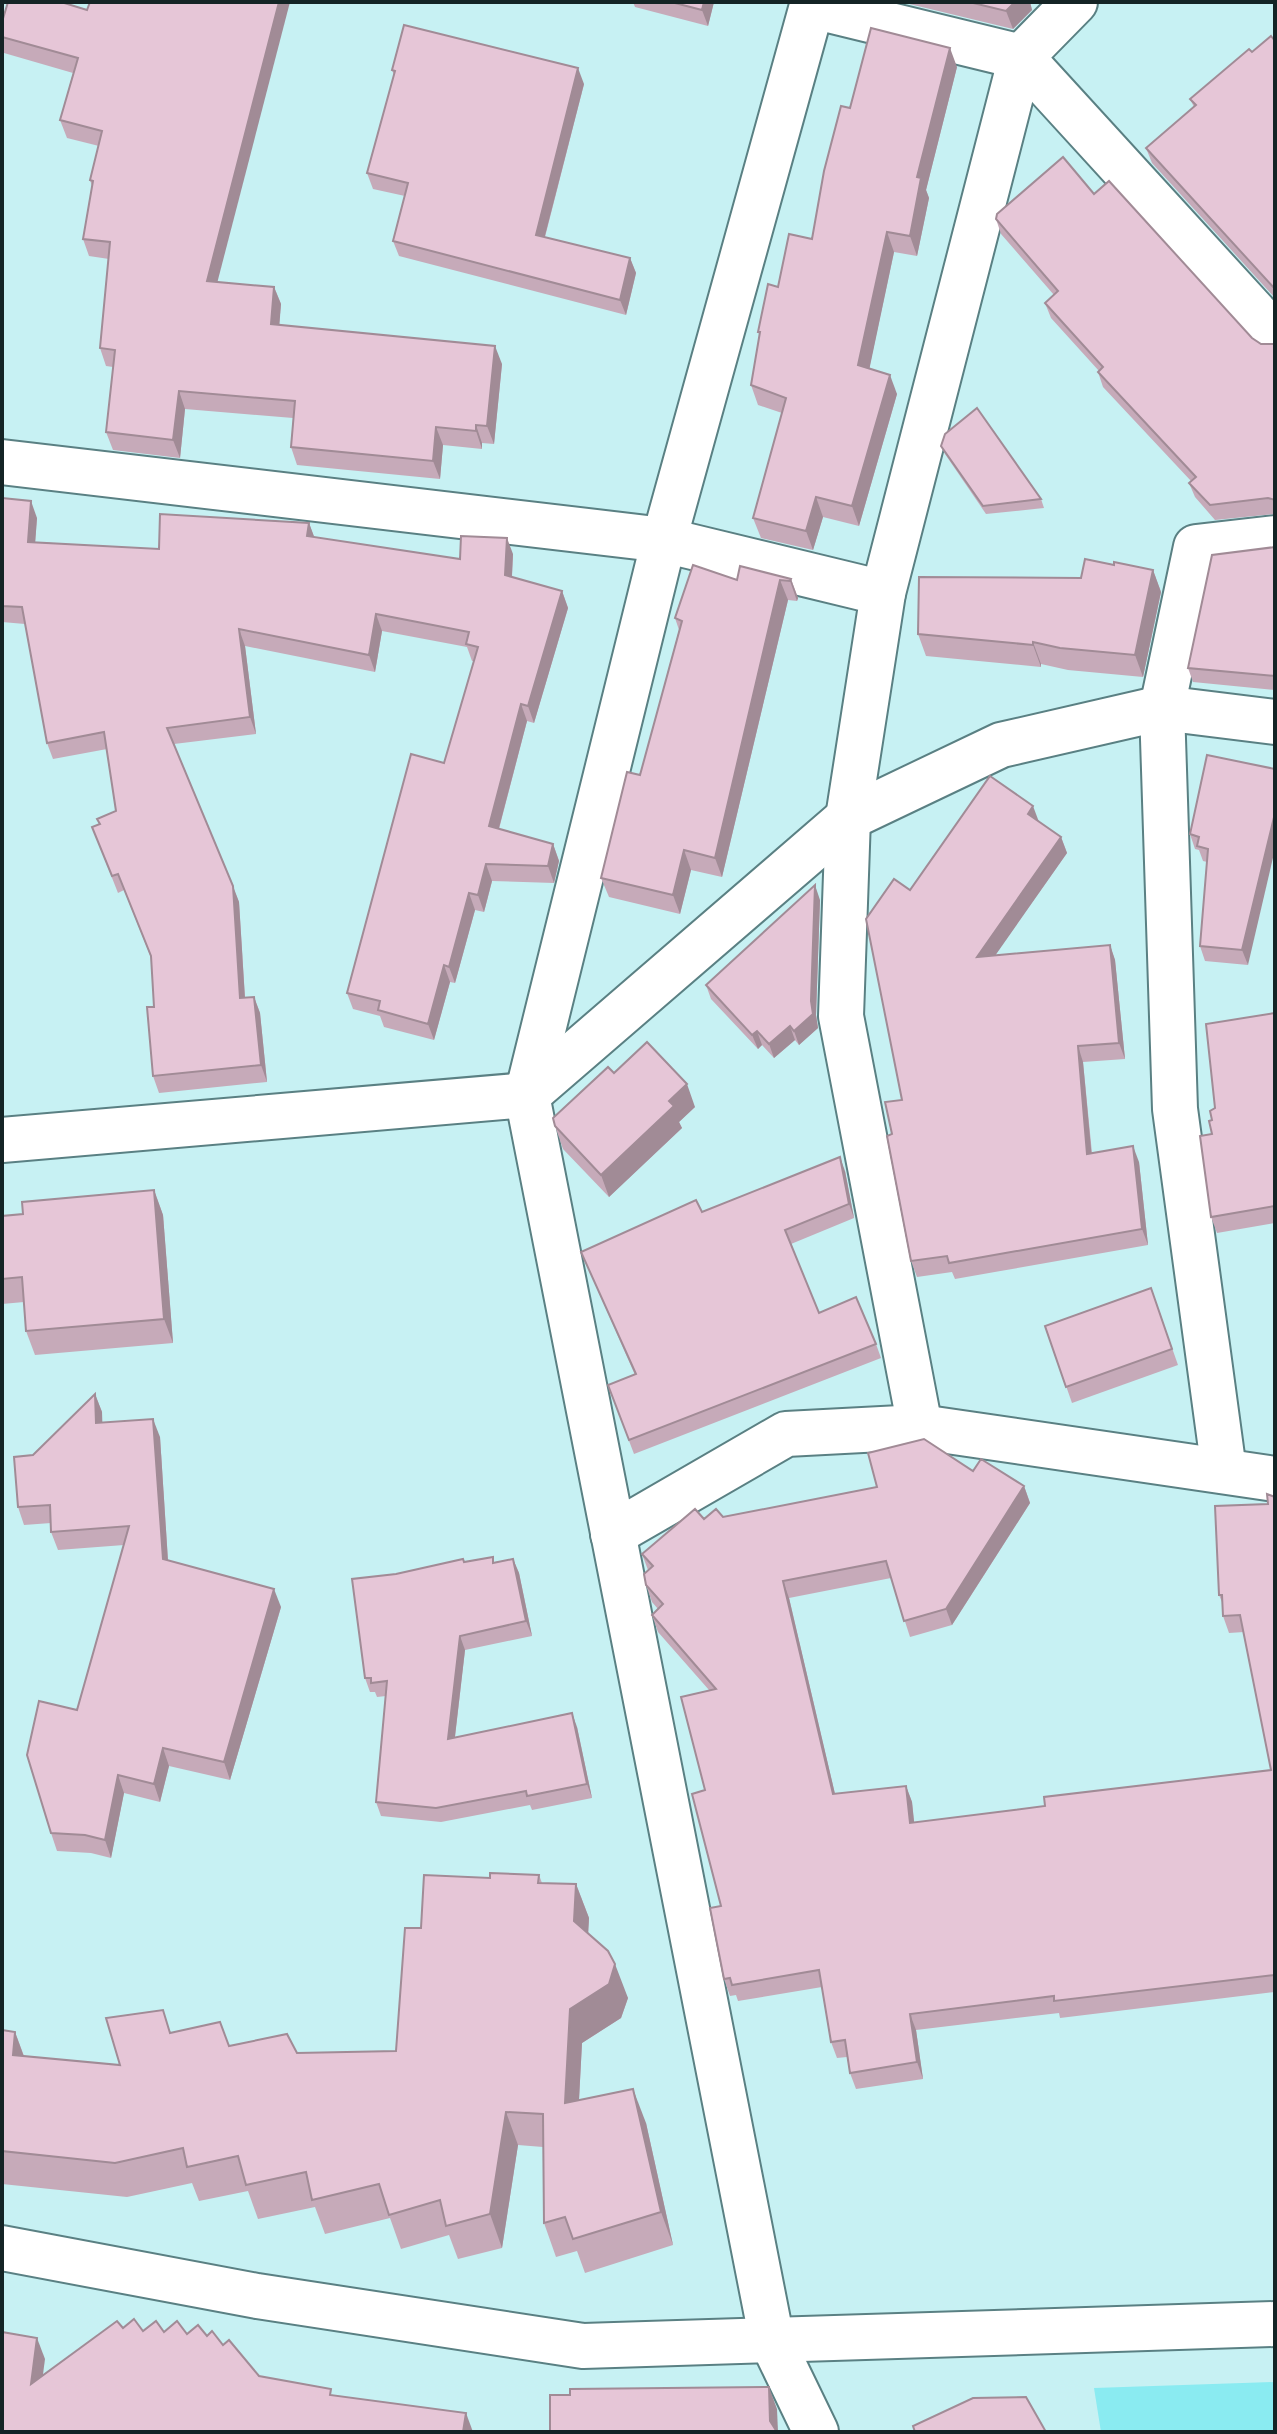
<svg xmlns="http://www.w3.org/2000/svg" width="1277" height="2434" font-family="Spectral,serif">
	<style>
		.green { fill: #8aebf1 }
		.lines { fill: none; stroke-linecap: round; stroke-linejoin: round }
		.minor-casing { stroke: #5a8083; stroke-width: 48 }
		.minor { stroke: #fff; stroke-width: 44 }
		.wall { fill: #c6aab9 }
		.shaded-wall { fill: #a18b96 }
		.building { fill: #e6c6d7; stroke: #a18b96; stroke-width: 2 }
	</style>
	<rect width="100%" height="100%" fill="#c7f1f3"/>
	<path class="green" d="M1275,2382V2432H1101L1094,2388Z"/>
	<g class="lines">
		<g class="minor-casing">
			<g id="minor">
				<path d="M813,2L664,540L527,1095L772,2341L816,2432"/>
				<path d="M812,6L1021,57L1275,335"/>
				<path d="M2,462L664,540L883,593"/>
				<path d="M2,1140L527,1095L848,818L1001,745L1162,708L1275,722"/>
				<path d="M920,1427L841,1016L848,818L883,593L1021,57L1075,2"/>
				<path d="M1224,1471L1175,1109L1162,708L1196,547L1275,538"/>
				<path d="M613,1534L786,1434L920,1427L1275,1479"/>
				<path d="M2,2248L257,2296L583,2346L1275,2324"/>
			</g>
		</g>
		<use href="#minor" class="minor"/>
	</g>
	<g class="wall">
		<path d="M61,2L218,282L274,287L281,304L279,325L502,364L494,444L482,443V449L443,445L440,479L297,465L291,447L293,418L185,409L180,458L113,450L106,432L113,367L106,366L100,348L109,259L89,256L83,239L92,186L90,180L99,146L67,138L60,120L73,73L4,53L2,47V22Z"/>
		<path d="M633,2H714L708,26L635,7Z"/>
		<path d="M901,2H1030L1032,10L1013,29Z"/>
		<path d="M1275,41V298L1152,163L1146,148L1194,107L1190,99L1252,52Z"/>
		<path d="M957,67L926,190L929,198L917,256L894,252L869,369L897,394L859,526L823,517L813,550L761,538L753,518L782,413L758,405L751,385L760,336L758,332L778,287L812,239L850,108Z"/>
		<path d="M392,70L584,84L545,237L630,258L636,273L626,315L399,256L393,241L405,196L373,189L367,173L394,75Z"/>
		<path d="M1094,194L1252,338L1261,344H1275V514L1215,520L1195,497L1189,483L1191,481L1103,387L1098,372L1099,371L1051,318L1045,303L1054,295L1001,234L996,219Z"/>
		<path d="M941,446L1041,499L1044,508L986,514L945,454Z"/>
		<path d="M2,498L37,518L35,542L159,549L309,523L314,537L460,559L513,554L512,577L562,591L568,608L534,723L527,721L499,829L553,844L559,861L554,883L492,881L484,912L475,910L455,983L450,982L434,1040L384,1027L380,1016L353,1009L347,993L444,763L474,661H472L467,647L382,631L375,672L245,646L256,734L174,744L239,902L245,998L254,997L260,1013L267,1082L159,1093L153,1076L154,1007L151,958L124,890L118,893L92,827L99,824L116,811L107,749L53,759L47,743L25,624L2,622Z"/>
		<path d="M1275,547V690L1193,682L1188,668Z"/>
		<path d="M1114,565L1153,570L1161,592L1143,677L1068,670L1041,664V667L926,656L918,634Z"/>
		<path d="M791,579L798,598L797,601L788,600L722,877L691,870L680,914L609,897L601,878L640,775L679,630L675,618L737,580Z"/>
		<path d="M1207,755L1248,965L1205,961L1200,946L1207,862L1203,861L1199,850L1195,849L1190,834Z"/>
		<path d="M1039,822L1061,837L1067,853L995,955L1110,945L1115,960L1125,1059L1083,1062L1092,1153L1139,1162L1148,1245L955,1279L952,1272L917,1277L911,1261L892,1134L902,1100L910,890Z"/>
		<path d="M820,900L816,1015L818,1028L799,1045L795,1040L774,1058L762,1045L758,1049L711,999L706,985Z"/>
		<path d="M1275,1013V1223L1217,1233L1211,1217L1212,1120L1215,1108Z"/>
		<path d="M614,1073L695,1107L679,1122L682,1128L609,1197L563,1149L555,1126Z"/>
		<path d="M845,1171L854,1218L791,1244L819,1313L876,1344L881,1358L634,1454L608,1385L635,1375L581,1252L702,1212Z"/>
		<path d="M154,1190L163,1215L173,1343L35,1355L26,1331L24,1302L2,1304V1216L23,1214Z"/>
		<path d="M1151,1288L1178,1365L1072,1403L1045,1326Z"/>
		<path d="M95,1394L102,1412V1423L160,1437L168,1560L281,1607L230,1780L169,1766L160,1802L124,1793L111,1858L91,1853L57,1851L51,1833L77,1710L124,1545L58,1550L51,1532V1523L24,1525L18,1507L33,1455Z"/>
		<path d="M973,1471L1024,1486L1030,1503L952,1625L910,1637L891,1578L789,1598L835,1794L906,1786L912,1802L914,1823L1045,1806L1271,1770L1244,1632L1229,1633L1223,1616L1222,1602L1219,1595L1268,1504L1275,1497V1992L1060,2018L1059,2013L916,2030L923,2079L856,2089L850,2073L847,2057L837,2058L831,2042L822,1987L738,2001L736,1995L730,1996L724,1979L721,1906L705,1790L709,1690L658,1632L652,1615L658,1609L652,1602L646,1585L648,1570L642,1554L704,1519L723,1517Z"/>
		<path d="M513,1559L519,1573L532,1636L465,1650L455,1737L577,1727L592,1798L532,1810L530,1805L441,1822L381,1816L376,1802L386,1696L377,1697L375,1692H370L365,1678L396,1574L464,1562H495Z"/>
		<path d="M539,1875L542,1883L576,1884L589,1918L588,1933L628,1998L621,2018L582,2043L579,2100L646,2123L673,2245L585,2273L577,2251L556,2257L544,2223L543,2147L518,2145L502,2248L458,2259L449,2235L401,2249L390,2218L325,2234L315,2207L258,2219L248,2191L199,2201L192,2183L127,2197L2,2184V2030L15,2032L24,2056L120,2065L171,2032L229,2046L297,2053L396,2051L421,1928L490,1878Z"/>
	</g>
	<g class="shaded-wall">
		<path d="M279,2H290L213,299L207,281Z"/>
		<path d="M704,2H714L708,26L702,10Z"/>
		<path d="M1015,2H1030L1032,10L1013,29L1006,11Z"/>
		<path d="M950,48L957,67L926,190L929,198L917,256L910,236L917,177Z"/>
		<path d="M578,68L584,84L541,251L536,235Z"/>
		<path d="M887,232L894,252L866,385L858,365Z"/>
		<path d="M630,258L636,273L626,315L620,300Z"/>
		<path d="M274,287L281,304L278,342L271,324Z"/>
		<path d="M495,346L502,364L494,444L487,426Z"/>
		<path d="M890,375L897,394L859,526L852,506Z"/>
		<path d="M179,391L185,409L180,458L173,440Z"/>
		<path d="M476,425L482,443V449L476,431Z"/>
		<path d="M436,427L443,445L440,479L433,461Z"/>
		<path d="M816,497L823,517L813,550L806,531Z"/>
		<path d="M31,501L37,518L34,558L28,542Z"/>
		<path d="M309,523L315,539L307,536Z"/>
		<path d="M507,538L513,554L511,592L505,575Z"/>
		<path d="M1153,570L1161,592L1143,677L1135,655Z"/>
		<path d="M791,579L798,598L797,601L790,581Z"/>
		<path d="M780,580L788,600L722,877L715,858Z"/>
		<path d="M562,591L568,608L534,723L528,706Z"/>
		<path d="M376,614L382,631L375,672L369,655Z"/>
		<path d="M239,629L245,646L256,734L250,717Z"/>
		<path d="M1033,642L1041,664V667L1033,645Z"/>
		<path d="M521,704L527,721L495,843L489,826Z"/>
		<path d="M1033,806L1039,822L1028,814Z"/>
		<path d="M1275,813V849L1248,965L1242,950Z"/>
		<path d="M1061,837L1067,853L983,973L977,957Z"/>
		<path d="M553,844L559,861L554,883L548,866Z"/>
		<path d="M684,850L691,870L680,914L673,895Z"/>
		<path d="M486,864L492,881L484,912L478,895Z"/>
		<path d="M815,885L820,900L816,1015L818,1028L799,1045L794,1031L811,1001Z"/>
		<path d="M233,886L239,902L246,1015L240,998Z"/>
		<path d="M469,893L475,910L455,983L449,967Z"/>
		<path d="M1110,945L1115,960L1125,1059L1119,1043Z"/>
		<path d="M444,965L450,982L434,1040L428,1024Z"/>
		<path d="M254,997L260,1013L267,1082L261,1065Z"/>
		<path d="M790,1026L795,1040L774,1058L769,1044Z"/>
		<path d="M757,1031L762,1045L758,1049L752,1035Z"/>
		<path d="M1078,1046L1083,1062L1093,1170L1087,1154Z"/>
		<path d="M687,1084L695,1107L679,1122L682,1128L609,1197L601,1175L669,1101Z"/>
		<path d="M1133,1146L1139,1162L1148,1245L1142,1229Z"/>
		<path d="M840,1157L845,1171L854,1218L849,1204Z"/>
		<path d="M154,1190L163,1215L173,1343L164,1319Z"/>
		<path d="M95,1394L102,1412L103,1441L96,1423Z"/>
		<path d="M153,1419L160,1437L169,1577L163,1559Z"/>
		<path d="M1024,1486L1030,1503L952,1625L946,1609Z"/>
		<path d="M513,1559L519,1573L532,1636L526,1621Z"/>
		<path d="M783,1581L789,1598L839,1811L833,1794Z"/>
		<path d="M274,1589L281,1607L230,1780L224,1762Z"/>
		<path d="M460,1636L465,1650L453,1753L448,1739Z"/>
		<path d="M572,1713L577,1727L592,1798L587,1784Z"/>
		<path d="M163,1748L169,1766L160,1802L154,1784Z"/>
		<path d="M118,1775L124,1793L111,1858L105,1840Z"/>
		<path d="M906,1786L912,1802L916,1840L910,1823Z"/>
		<path d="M576,1884L589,1918L587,1955L574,1921Z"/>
		<path d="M615,1964L628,1998L621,2018L582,2043L577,2137L565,2103L570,2009Z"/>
		<path d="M910,2014L916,2030L923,2079L917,2062Z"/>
		<path d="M15,2032L27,2065L13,2055Z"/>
		<path d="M633,2089L646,2123L673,2245L661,2212Z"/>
		<path d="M506,2112L518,2145L502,2248L490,2214Z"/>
		<path d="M37,2338L45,2359L39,2405L31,2384Z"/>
		<path d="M769,2387L777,2409L778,2432H775L770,2421Z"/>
		<path d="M466,2413L473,2432H463Z"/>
	</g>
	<g class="building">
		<path d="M8,2H61L87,10L90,2H279L207,281L274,287L271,324L495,346L487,426L476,425V431L436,427L433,461L291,447L295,401L179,391L173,440L106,432L115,350L100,348L110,242L83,239L93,181L90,180L102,131L60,120L78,58L2,37V22Z"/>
		<path d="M671,2H704L702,10Z"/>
		<path d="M969,2H1015L1006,11Z"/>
		<path d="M404,25L578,68L536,235L630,258L620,300L393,241L408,183L367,173L395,71L392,70Z"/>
		<path d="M871,28L950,48L917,177L921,178L910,236L887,232L858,365L890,375L852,506L816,497L806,531L753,518L786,398L751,385L760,332H758L768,284L778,287L789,234L812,239L824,171L841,106L850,108Z"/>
		<path d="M1271,36L1275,41V289L1146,148L1196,105L1190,99L1249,49L1252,52Z"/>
		<path d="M1063,157L1094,194L1109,181L1252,338L1261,344H1275V500L1268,498L1210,505L1189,483L1196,477L1098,372L1103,367L1045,303L1058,291L996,219L997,214Z"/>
		<path d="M977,408L1041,499L983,506L941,446L945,434Z"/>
		<path d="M2,498L31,501L28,542L159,549L160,514L309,523L307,536L460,559L461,536L507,538L505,575L562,591L528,706L521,704L489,826L553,844L548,866L486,864L478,895L469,893L449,967L444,965L428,1024L378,1010L380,1001L347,993L411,754L444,763L478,647L466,644L469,632L376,614L369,655L239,629L250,717L167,728L233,886L240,998L254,997L261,1065L153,1076L147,1007H154L151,956L118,874L112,876L92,827L100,824L97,819L116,811L104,732L47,743L22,607L2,606Z"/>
		<path d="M1275,547V676L1188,668L1212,555Z"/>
		<path d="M1085,559L1114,565V562L1153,570L1135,655L1060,648L1033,642V645L918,634L919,577L1081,578Z"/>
		<path d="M693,565L737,580L740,566L791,579L790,581L780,580L715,858L684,850L673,895L601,878L627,772L640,775L682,621L675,618Z"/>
		<path d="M1207,755L1275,769V813L1242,950L1200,946L1208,849L1197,846L1199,837L1190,834Z"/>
		<path d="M990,776L1033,806L1028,814L1061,837L977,957L1110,945L1119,1043L1078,1046L1087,1154L1133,1146L1142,1229L949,1263L947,1256L911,1261L887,1136L892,1134L885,1102L902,1100L866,919L894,879L910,890Z"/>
		<path d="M815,885L811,1001L813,1014L794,1031L790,1026L769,1044L757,1031L752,1035L706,985Z"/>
		<path d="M1275,1013V1206L1211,1217L1200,1136L1212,1134L1209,1121L1212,1120L1210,1111L1215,1108L1206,1024Z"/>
		<path d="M647,1042L687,1084L669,1101L674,1106L601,1175L555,1126L553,1118L608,1067L614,1073Z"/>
		<path d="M840,1157L849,1204L785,1230L819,1313L856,1297L876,1344L629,1440L608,1385L636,1374L581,1252L696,1200L702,1212Z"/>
		<path d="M154,1190L164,1319L26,1331L22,1277L2,1279V1216L23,1214L22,1202Z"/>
		<path d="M1151,1288L1172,1349L1066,1387L1045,1326Z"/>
		<path d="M95,1394L96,1423L153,1419L163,1559L274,1589L224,1762L163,1748L154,1784L118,1775L105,1840L85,1835L51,1833L27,1755L39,1701L77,1710L129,1526L51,1532L50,1505L18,1507L14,1457L33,1455Z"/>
		<path d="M924,1439L973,1471L981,1459L1024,1486L946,1609L904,1621L886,1561L783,1581L833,1794L906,1786L910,1823L1045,1806L1044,1797L1271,1770L1240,1615L1223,1616L1222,1595H1219L1215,1506L1268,1504L1267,1494L1275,1497V1975L1054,2001V1996L910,2014L917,2062L850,2073L845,2040L831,2042L819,1970L732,1985L730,1978L724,1979L710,1908L721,1906L692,1794L705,1790L681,1697L716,1689L652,1615L663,1604L646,1585L644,1574L653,1566L642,1554L695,1509L704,1519L716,1509L723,1517L877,1487L868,1453Z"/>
		<path d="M493,1557V1563L513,1559L526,1621L460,1636L448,1739L572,1713L587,1784L527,1796L526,1791L436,1808L376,1802L387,1681L371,1683V1678H365L352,1579L396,1574L463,1559L464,1562Z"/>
		<path d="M490,1873L539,1875L538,1883L576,1884L574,1921L608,1951L615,1964L609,1984L570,2009L565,2103L633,2089L661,2212L573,2239L565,2217L544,2223L543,2114L506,2112L490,2214L446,2226L440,2200L389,2215L379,2184L312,2200L306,2172L246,2185L238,2156L187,2167L183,2148L115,2163L2,2151V2030L15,2032L13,2055L120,2065L106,2018L163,2010L170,2033L220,2022L229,2046L287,2034L297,2053L396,2051L405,1928H421L424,1875L490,1878Z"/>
		<path d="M134,2319L143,2331L156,2321L164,2332L177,2321L187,2334L198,2325L207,2336L212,2331L223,2345L229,2340L259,2376L331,2389L330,2395L466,2413L463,2432H2V2332L37,2338L31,2384L117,2321L123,2328Z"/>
		<path d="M769,2387L770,2421L777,2432H550V2395H570V2389Z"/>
		<path d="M1026,2397L1046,2432H915L913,2426L973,2398Z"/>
	</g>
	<rect width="1277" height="2434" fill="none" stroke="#142425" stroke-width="8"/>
</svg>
